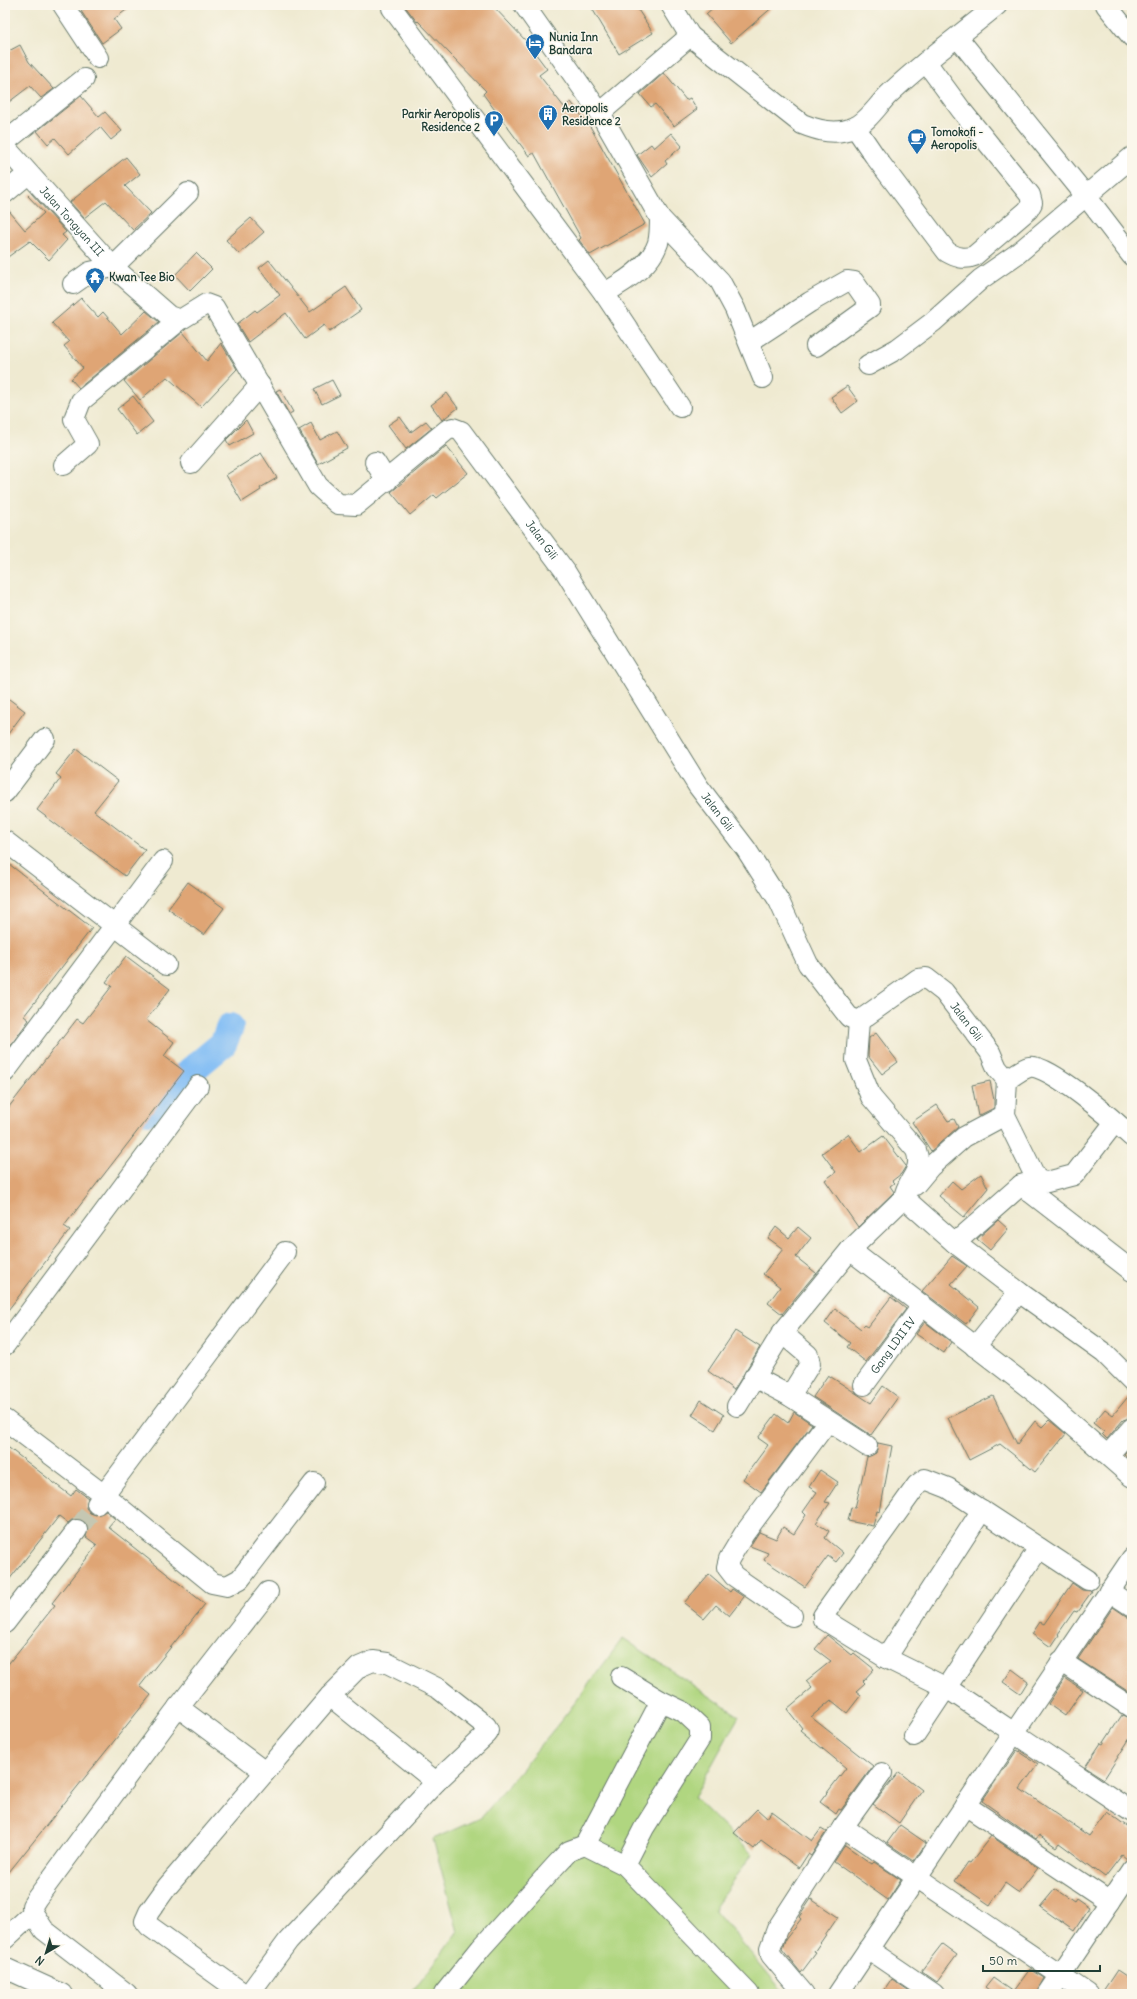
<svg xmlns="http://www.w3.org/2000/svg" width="1137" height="1999" font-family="Delius,sans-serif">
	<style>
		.green { fill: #b0d680; stroke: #688a5a }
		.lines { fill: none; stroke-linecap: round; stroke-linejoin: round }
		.river { stroke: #82bdf4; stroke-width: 28 }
		.building { fill: #dfa574 }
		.minor-tunnel { stroke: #c5c7b2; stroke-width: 20; stroke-dasharray: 20 10; stroke-linecap: butt }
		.minor-casing { stroke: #687a6b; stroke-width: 22 }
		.minor { stroke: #fff; stroke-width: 20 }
		.labels { text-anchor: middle; stroke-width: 3; stroke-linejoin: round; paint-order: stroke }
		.poi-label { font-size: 11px; font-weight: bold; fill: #1f3d34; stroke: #fbf7ec; text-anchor: start }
		.street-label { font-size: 11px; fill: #1f3d34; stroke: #fbf7ec }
	</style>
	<rect width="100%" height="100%" fill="#fbf7ec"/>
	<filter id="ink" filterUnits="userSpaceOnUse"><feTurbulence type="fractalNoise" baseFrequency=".025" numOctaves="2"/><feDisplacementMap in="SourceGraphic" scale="8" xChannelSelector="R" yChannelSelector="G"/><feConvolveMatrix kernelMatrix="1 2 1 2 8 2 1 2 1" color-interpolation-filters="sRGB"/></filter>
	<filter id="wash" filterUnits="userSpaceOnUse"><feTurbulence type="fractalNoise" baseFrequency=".012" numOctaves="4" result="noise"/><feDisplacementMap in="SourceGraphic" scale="16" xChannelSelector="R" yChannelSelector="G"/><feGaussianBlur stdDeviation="0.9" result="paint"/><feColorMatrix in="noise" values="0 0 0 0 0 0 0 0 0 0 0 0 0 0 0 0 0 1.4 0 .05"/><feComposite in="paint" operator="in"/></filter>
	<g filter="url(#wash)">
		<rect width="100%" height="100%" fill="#efead1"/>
		<path class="green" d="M623,1638L739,1716L694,1797L752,1854L714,1909L785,1994H411L458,1932L433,1839L482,1817L568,1712Z"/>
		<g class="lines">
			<path class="river" d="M149,1111L172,1086L223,1044L230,1027"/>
		</g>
		<g id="blocks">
			<g class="building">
				<path d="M89,5H133L114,19L121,29L102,43L81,11Z"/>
				<path d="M404,5H492L526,41L547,69L539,75L564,107L571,102L591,128L645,224L590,255L579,240L581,238L534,153L529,156L483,94L486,91L418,21L417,22Z"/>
				<path d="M590,5H635L653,33L619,54Z"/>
				<path d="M716,5H775L731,43L706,14Z"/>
				<path d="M20,45L29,62L54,89L41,98L30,86L5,105V53Z"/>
				<path d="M664,73L686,100L690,98L697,109L674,126L655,104L651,107L640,94Z"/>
				<path d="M81,96L99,117L105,112L122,131L111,140L100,127L69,154L55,138L48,144L37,131Z"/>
				<path d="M671,133L682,146L665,161L667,164L652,177L637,155L651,144L654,148Z"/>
				<path d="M126,157L140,174L125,186L151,213L133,230L106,201L84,218L70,202Z"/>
				<path d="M31,193L66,232L62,235L67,240L49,260L30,241L5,259V206L25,230L44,213L28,196Z"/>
				<path d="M251,218L264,232L239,254L226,240Z"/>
				<path d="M196,253L212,269L190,291L175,275Z"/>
				<path d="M269,260L310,312L346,287L361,310L329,332L324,325L305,339L286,313L248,342L237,324L255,310L257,312L280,295L259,268Z"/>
				<path d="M81,298L98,317L103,312L122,334L146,311L159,322L79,388L71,379L83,368L64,346L69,342L52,323Z"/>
				<path d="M183,332L207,361L221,343L237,369L201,407L167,377L140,400L124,381Z"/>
				<path d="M332,380L340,395L322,404L314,389Z"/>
				<path d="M847,386L858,401L842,413L831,397Z"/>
				<path d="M280,389L293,412L289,414L276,391Z"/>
				<path d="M447,393L458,408L442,420L431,405Z"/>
				<path d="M133,396L153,422L137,435L117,409Z"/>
				<path d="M400,417L411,432L426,421L432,428L406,449L388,425Z"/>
				<path d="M246,420L253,433L230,446L226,440Z"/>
				<path d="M311,423L320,440L337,431L347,448L318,464L299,430Z"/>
				<path d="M446,446L468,473L437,498L434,495L410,515L391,492Z"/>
				<path d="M261,453L277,478L260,488L261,490L242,502L226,475Z"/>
				<path d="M5,696L25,711L5,738Z"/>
				<path d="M76,749L118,781L94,811L145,850L125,876L37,810L61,778L56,774Z"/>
				<path d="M5,861L92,928L24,1016L29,1020L5,1053Z"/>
				<path d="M188,882L224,908L204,935L168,909Z"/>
				<path d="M126,956L170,989L146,1020L174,1042L164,1056L184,1071L64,1226L70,1230L5,1314V1112L77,1019L83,1023L112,986L106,982Z"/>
				<path d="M876,1033L898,1062L882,1074L868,1056L869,1038Z"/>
				<path d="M990,1081L994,1100V1108L978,1116L972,1085Z"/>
				<path d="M937,1105L948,1121L954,1119L958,1127L931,1151L912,1122Z"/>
				<path d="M848,1134L861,1152L883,1136L906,1166L901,1174L892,1181L894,1183L890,1186L894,1192L858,1227L825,1180L836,1172L822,1153Z"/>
				<path d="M981,1174L988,1188L964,1217L939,1196L952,1181L961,1189Z"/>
				<path d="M998,1220L1008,1229L990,1250L977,1239Z"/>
				<path d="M776,1227L789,1238L798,1227L811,1238L796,1257L816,1273L782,1314L768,1303L780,1287L763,1274L783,1249L768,1238Z"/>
				<path d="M952,1256L967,1266L951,1284L979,1307L966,1324L922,1291Z"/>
				<path d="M891,1297L906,1309L866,1362L847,1347L850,1343L825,1323L835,1309L861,1329L865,1325L868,1327Z"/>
				<path d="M925,1322L951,1342L944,1353L916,1334Z"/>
				<path d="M735,1331L760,1347L734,1390L708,1371Z"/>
				<path d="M828,1375L871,1403L883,1386L898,1397L871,1435L813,1397Z"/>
				<path d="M1132,1392V1417L1123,1420L1107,1439L1102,1434L1104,1432L1093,1423L1105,1409L1113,1415Z"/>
				<path d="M993,1396L1017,1444L1035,1421L1042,1427L1049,1420L1066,1434L1035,1472L1000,1444L969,1460L948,1418Z"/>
				<path d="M701,1400L724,1415L715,1430L692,1415Z"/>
				<path d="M794,1412L812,1424L761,1492L743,1479L768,1445L758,1438L776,1414L788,1423Z"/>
				<path d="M878,1443L892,1446L880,1512L877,1511L873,1526L848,1521L851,1507L855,1508L867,1457L876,1453Z"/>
				<path d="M5,1445L71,1496L76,1489L88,1498L86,1508L90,1513L96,1515L106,1511L115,1519L108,1527L205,1604L140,1686L151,1695L5,1877V1668L55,1605L52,1603L97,1545L86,1537L88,1526L84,1521L73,1519L68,1523L59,1516L5,1585Z"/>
				<path d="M1132,1445V1460L1124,1454Z"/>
				<path d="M820,1470L838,1482L825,1502L830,1503L816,1523L829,1531L825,1538L843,1553L836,1562L828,1556L805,1587L764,1560L768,1553L750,1546L759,1532L776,1539L783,1527L794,1534L806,1515L803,1512L817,1492L809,1487Z"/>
				<path d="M709,1574L730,1592L732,1589L744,1597L729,1616L716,1605L704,1619L684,1603Z"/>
				<path d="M1072,1583L1082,1590L1092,1591L1077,1612L1074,1611L1058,1634L1059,1635L1051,1647L1032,1634L1040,1622L1044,1624Z"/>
				<path d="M1113,1607L1132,1620V1694L1078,1659Z"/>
				<path d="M827,1635L852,1655L854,1653L874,1669L863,1681L865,1683L856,1691L861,1695L847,1713L831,1700L811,1717L873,1766L841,1810L839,1809L836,1814L820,1802L846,1768L800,1730L802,1728L787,1709L812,1688L806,1681L831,1661L815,1649Z"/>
				<path d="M1012,1669L1028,1681L1020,1694L1003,1682Z"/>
				<path d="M1065,1678L1083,1690L1065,1716L1048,1704Z"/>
				<path d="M1122,1715L1132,1719V1735L1104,1779L1085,1767L1101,1743L1103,1744Z"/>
				<path d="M1017,1750L1038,1764L1020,1789L1089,1836L1107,1812L1132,1830V1858L1127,1859L1122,1855L1105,1877L1059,1843L1056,1847L1039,1835L1036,1839L982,1801Z"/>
				<path d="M899,1772L922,1790L899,1823L873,1804Z"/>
				<path d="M757,1809L767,1818L772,1811L812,1841L821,1829L826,1832L811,1856L808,1854L799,1868L761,1840L754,1849L734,1833Z"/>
				<path d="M900,1825L926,1843L914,1861L887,1843Z"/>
				<path d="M991,1836L1038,1868L1019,1893L1005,1883L990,1905L955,1881L968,1862L970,1863Z"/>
				<path d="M845,1845L872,1864L874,1862L901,1880L888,1900L834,1862Z"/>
				<path d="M1055,1889L1074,1902L1076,1899L1089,1908L1074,1931L1040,1907Z"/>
				<path d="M811,1899L838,1917L814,1952L816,1953L801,1973L782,1949L785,1940L801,1919L799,1917Z"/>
				<path d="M942,1944L957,1955L937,1982L921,1971Z"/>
				<path d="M1030,1969L1045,1978L1037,1994H993L985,1988L993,1978L1013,1992Z"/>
				<path d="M1117,1970L1132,1980V1994H1101Z"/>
				<path d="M892,1979L914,1994H882Z"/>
			</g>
		</g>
	</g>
	<g filter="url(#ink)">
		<use href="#blocks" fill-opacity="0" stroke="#687a6b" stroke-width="1"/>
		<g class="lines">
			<path class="minor-tunnel" d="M77,1530L97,1504"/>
			<g class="minor-casing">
				<g id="minor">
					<path d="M63,5L98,58"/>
					<path d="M524,5L600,113"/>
					<path d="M671,5L690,36L802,124C819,131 836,135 853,128C867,123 878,105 888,95C922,62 961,35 997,5"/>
					<path d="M1106,5L1132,37"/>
					<path d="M392,8L604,293C623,283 651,265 658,243C660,235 660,226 660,218"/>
					<path d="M690,36L600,113L660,218L720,281L735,309L763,378"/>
					<path d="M958,38L1086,196L1132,256"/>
					<path d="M855,127L874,155L947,252C956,257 964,260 974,256L1028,210L1032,203L1030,195L962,111L926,62"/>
					<path d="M5,142L84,79"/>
					<path id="s1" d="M5,147L113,267L169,316L180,320"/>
					<path d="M5,193L28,174"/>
					<path d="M73,284L90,272L113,267L188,193"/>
					<path d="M604,293L680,407"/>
					<path d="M749,342L810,302L847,281L854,282L870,305V307L816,346"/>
					<path d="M868,365L897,349L933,322L981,279L1017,254L1132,157"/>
					<path d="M375,462L387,481"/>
					<path d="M191,463L260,385"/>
					<path id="s2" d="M64,465L88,444L74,419L81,401L180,320L206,304L214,307L318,486L338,504L356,505L447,430L453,428L461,431L565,571L698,786L746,849L779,901L808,964L849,1017L859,1021L918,979L926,978L944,992L990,1052L997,1068L1007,1080"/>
					<path d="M5,792L45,739"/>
					<path d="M5,841L166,965"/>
					<path d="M859,1021L856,1060L871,1097L916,1150C924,1172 907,1178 904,1198"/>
					<path d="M5,1072L163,861"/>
					<path d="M1007,1080C1013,1076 1021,1069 1029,1067C1047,1062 1117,1123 1132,1137"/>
					<path d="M1007,1080L1005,1115L1037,1180"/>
					<path d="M915,1185L930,1167L964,1137L1005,1115"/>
					<path d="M1021,1185L1132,1271"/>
					<path d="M955,1243L1021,1185L1037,1180L1047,1182L1074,1175L1115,1122"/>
					<path d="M850,1250L1037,1394L1132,1477"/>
					<path d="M782,1333L808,1355L810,1364L790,1396"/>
					<path d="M5,1345L198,1086"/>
					<path d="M975,1347L1019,1292"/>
					<path d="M754,1377L790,1396L867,1446"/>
					<path id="s3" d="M864,1385L922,1306"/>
					<path d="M737,1406L782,1333L850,1250L904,1198L955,1243L1019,1292L1104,1353L1132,1381"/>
					<path d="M5,1420L104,1495L212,1583L227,1586L240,1579L314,1483"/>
					<path d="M1108,1455L1132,1428"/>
					<path d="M97,1504L285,1252"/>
					<path d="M1088,1580L948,1488L925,1479L917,1485L823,1616V1619L886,1658L947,1688L1132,1812"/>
					<path d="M1109,1591L1132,1606"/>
					<path d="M792,1616L734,1576L727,1567L729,1559L744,1534L828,1421"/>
					<path d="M5,1623L77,1530"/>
					<path d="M886,1658L982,1510"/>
					<path d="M1061,1661L1132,1708"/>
					<path d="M621,1677L661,1701"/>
					<path d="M330,1696L436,1782"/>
					<path d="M178,1707L265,1772"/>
					<path d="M914,1736L1039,1548"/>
					<path d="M965,1805L1110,1902"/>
					<path d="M843,1827L1088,1994"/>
					<path d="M585,1845L661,1701L684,1712L700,1727V1739L644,1828L625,1865"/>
					<path d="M5,1939L33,1913"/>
					<path d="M868,1949L934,1994"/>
					<path d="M5,1968L62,1994"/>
					<path d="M127,1994L44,1930L33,1913L32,1906L37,1898L173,1714L268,1592"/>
					<path d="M244,1994L149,1926L145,1921L149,1912L167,1887L330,1696L359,1667L373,1661L387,1663L439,1689L486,1726L488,1730L487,1734L436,1782L288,1941L249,1994"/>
					<path d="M444,1994L481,1948L555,1866L569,1851L585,1845L625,1865L749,1994"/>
					<path d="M804,1994L771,1955L770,1948L777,1929L843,1827L882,1773"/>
					<path d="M838,1994L1132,1558"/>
					<path d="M1048,1994L1132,1869"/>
				</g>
			</g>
			<use href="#minor" class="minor"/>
		</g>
	</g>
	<defs>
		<g id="hotel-pin" transform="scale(1)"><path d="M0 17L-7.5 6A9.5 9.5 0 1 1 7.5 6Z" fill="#1f6fb2" stroke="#fbf7ec"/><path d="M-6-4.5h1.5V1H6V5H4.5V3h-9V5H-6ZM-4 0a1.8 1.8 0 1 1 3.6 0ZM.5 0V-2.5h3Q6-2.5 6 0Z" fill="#fff"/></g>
		<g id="building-pin" transform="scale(1)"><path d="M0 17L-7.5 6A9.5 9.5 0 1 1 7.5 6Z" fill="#1f6fb2" stroke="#fbf7ec"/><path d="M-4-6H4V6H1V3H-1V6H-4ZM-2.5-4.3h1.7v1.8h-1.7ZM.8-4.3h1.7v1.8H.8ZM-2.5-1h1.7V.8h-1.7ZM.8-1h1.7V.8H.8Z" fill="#fff"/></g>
		<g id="parking-pin" transform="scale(1)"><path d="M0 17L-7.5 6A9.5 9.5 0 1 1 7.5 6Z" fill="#1f6fb2" stroke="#fbf7ec"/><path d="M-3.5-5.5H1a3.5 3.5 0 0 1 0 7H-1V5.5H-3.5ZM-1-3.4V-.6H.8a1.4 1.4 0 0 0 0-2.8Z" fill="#fff"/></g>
		<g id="cafe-pin" transform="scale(1)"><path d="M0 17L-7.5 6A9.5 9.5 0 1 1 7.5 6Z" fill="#1f6fb2" stroke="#fbf7ec"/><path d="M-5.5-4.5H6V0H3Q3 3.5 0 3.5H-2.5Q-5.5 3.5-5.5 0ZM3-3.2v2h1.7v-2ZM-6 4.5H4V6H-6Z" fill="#fff"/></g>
		<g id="temple-pin" transform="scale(1)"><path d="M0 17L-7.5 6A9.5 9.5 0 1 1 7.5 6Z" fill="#1f6fb2" stroke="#fbf7ec"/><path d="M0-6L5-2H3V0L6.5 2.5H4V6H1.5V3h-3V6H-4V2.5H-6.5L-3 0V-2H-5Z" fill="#fff"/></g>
	</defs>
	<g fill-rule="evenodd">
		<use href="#hotel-pin" x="535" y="43"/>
		<use href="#building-pin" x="548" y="114"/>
		<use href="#parking-pin" x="494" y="120"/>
		<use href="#cafe-pin" x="917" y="138"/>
		<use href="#temple-pin" x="95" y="277"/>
	</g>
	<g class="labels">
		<g class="poi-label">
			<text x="549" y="41">Nunia Inn<tspan x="549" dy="13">Bandara</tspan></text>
			<text x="562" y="112">Aeropolis<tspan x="562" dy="13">Residence 2</tspan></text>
			<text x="480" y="118" text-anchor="end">Parkir Aeropolis<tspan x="480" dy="13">Residence 2</tspan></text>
			<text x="931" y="136">Tomokofi -<tspan x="931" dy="13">Aeropolis</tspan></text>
			<text x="109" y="281">Kwan Tee Bio</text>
		</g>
		<g class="street-label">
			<text dy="4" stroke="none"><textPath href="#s1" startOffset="100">Jalan Tongyan III</textPath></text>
			<text dy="4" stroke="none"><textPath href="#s2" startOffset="767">Jalan Gili</textPath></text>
			<text dy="4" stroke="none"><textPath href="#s2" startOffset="1091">Jalan Gili</textPath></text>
			<text dy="4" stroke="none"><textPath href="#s2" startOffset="1487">Jalan Gili</textPath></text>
			<text dy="4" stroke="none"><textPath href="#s3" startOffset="49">Gang LDII IV</textPath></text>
		</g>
	</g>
	<rect width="1137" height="1999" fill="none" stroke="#fbf7ec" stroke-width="20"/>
	<g transform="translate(46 1953) rotate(218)" stroke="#fbf7ec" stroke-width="3" paint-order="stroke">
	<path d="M0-3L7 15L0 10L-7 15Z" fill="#1f3d34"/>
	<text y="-6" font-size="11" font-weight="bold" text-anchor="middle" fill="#1f3d34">N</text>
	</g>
	<path d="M983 1965v6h117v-6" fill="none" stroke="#1f3d34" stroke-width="2"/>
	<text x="989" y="1965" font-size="12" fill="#1f3d34" stroke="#fbf7ec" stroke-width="3" paint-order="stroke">50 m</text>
</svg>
